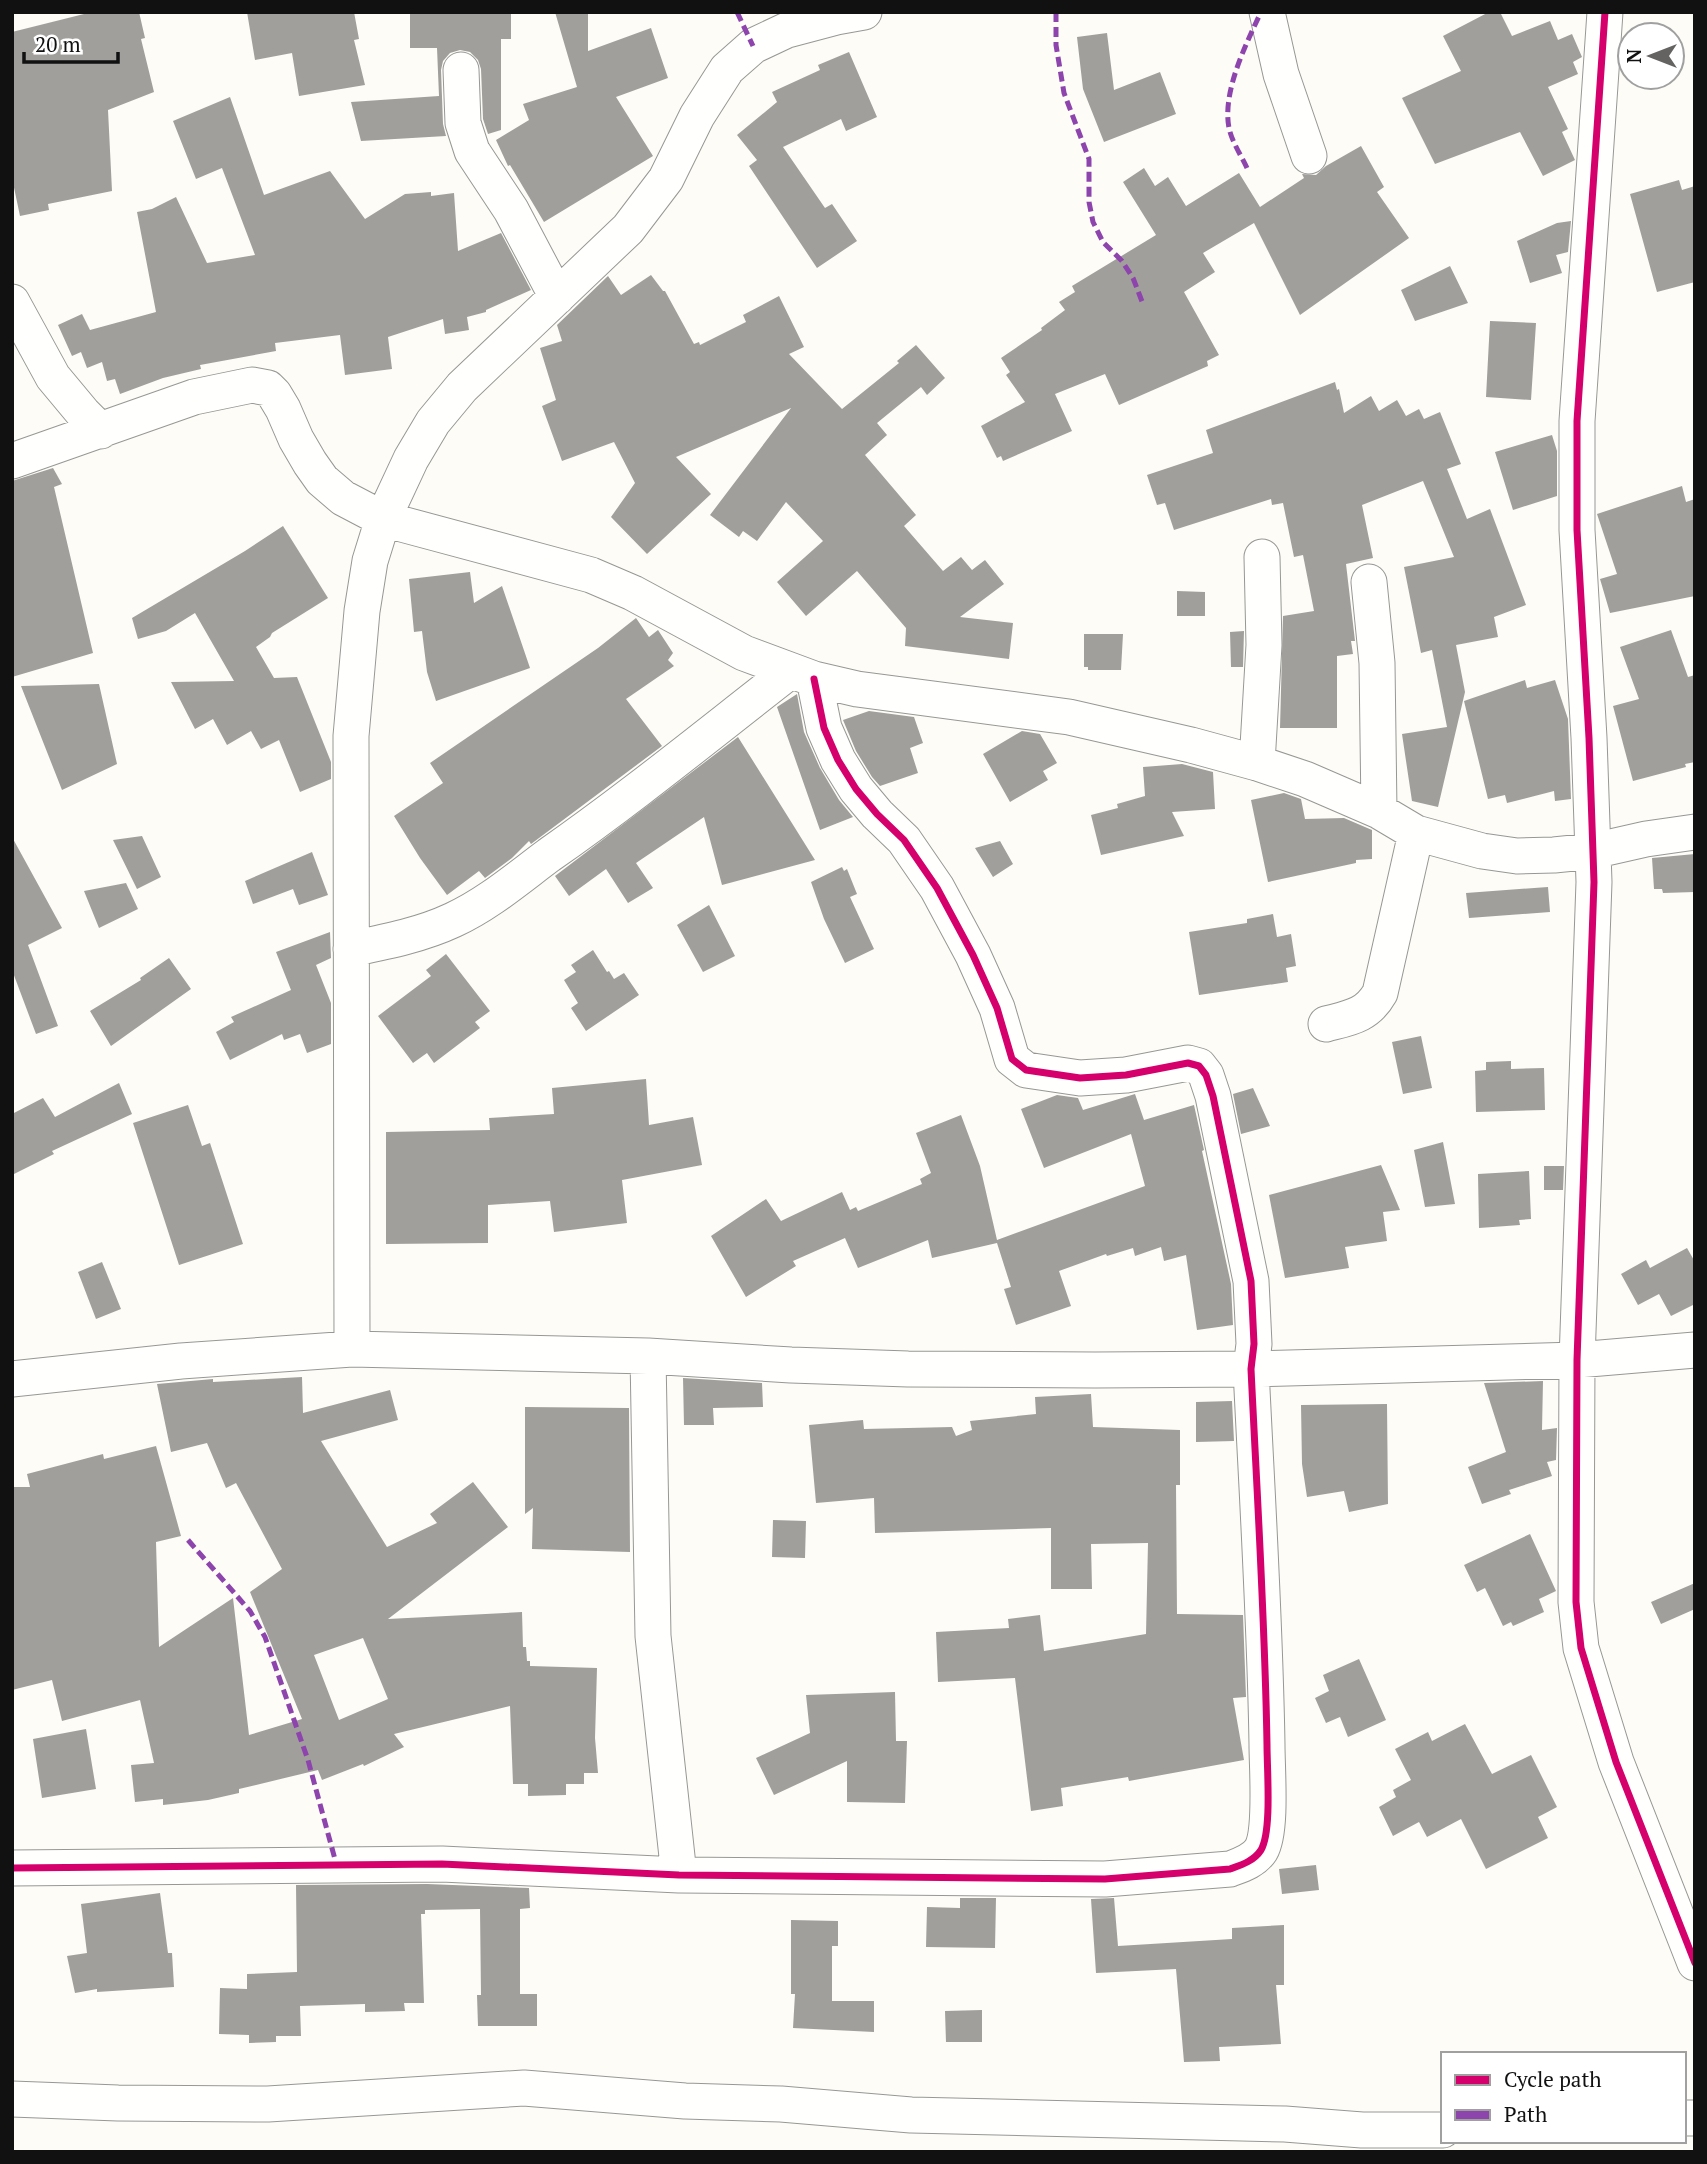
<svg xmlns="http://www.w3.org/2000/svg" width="1707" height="2164" font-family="'PT Serif',serif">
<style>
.building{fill:#a19f9c;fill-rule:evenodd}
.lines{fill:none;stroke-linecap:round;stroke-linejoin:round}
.street-casing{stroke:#979795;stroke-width:37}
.street{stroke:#fffffe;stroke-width:35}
.quiet{stroke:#8e44ad;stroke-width:5;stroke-dasharray:10 5;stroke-linecap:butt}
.cycleway-casing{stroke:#fff;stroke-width:11}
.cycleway{stroke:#d6006c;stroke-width:7}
</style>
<rect width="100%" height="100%" fill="#fdfcf7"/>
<!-- building -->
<path class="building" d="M92,12H139L145,38L141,39L154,92L108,110L112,191L48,204L49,210L20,216L12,178V32Z
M247,12H354L359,39L354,40L365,85L299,96L292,53L255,60Z
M410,12H511V39H501V130L488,134L483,119L481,69L478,60L470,52L460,50L450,53L443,61L441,70L443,124L446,136L361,141L351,102L439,96L437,48H410Z
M555,12H588V51L651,28L668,78L616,97L653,156L544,222L510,165L508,166L496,140L529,120L523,104L577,87Z
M1489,12H1500L1512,36L1550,21L1558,40L1572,34L1582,57L1573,62L1578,74L1548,87L1568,129L1562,132L1575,160L1543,176L1520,132L1435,164L1402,98L1461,71L1443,36Z
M1107,33L1114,90L1160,72L1176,114L1104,142L1083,89L1077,37Z
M849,52L877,117L846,131L841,119L783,147L825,208L832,204L857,241L817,268L749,166L757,160L737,135L777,102L772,92L820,70L818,65Z
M230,97L264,195L330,171L365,219L405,194L431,192V196L454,193L458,251L501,233L531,290L486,310V312L467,317L469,330L445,334L443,319L388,337L392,369L345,375L340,335L275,343L276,351L200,365L201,369L163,378L120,394L115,379L107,381L102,362L87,368L81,352L72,356L58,325L82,314L90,330L156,312L137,212L152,209L176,197L207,263L255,255L222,168L196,179L173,121Z
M1361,146L1384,187L1377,192L1409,238L1300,315L1254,223L1203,253L1215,272L1184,292L1219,355L1207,361L1208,366L1119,405L1105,374L1055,394L1072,431L1003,461L1001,456L997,458L981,426L1025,402L1006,375L1010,372L1001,358L1042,330L1041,328L1065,310L1059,302L1075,292L1072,286L1156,235L1123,182L1144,168L1155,186L1168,177L1186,206L1239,173L1260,207L1304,178L1302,174L1316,175L1326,166Z
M1679,180L1682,190L1695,186V282L1657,292L1630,194Z
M1571,221L1568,252L1556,255L1562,273L1530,283L1517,241L1557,223Z
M1450,266L1468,303L1415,321L1401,290Z
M651,275L663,291H665L694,344L699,342L700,345L746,322L743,315L779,296L804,347L789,354L842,409L899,363L897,361L916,345L945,378L927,395L921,387L877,423L887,435L865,455L916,515L904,526L943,571L961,557L972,570L985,560L1004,584L960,617L1013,623L1009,659L905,646L906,628L857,571L806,616L777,582L823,541L786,502L757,541L743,531L739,537L710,515L791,408L676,457L711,494L647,554L611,517L635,483L614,442L562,461L542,406L556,400L540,348L562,341L557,325L608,276L621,295Z
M1490,321L1536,323L1531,400L1486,397Z
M1335,382L1337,390L1339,389L1344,413L1371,396L1379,411L1397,400L1406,416L1419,409L1424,419L1440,412L1461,464L1447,469L1467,519L1490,509L1526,605L1494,617L1498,637L1456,645L1465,692L1438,807L1412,801L1402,734L1447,727L1432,650L1421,653L1404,567L1454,557L1423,481L1362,505L1373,558L1346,564L1355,641H1351L1353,654L1337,656V728H1280L1283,616L1314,611L1303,555L1294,557L1283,503L1272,505L1271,499L1174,530L1165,503L1157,505L1147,475L1213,453L1206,430Z
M1552,435L1557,451V496L1513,510L1495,452Z
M53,468L62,484L54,487L93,653L12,677V481Z
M1682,486L1686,502L1695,499V596L1610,613L1600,579L1617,574L1597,514Z
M283,526L328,598L272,633L270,637L256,647L274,678L297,677L331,762V779L300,792L279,740L261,749L251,731L227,745L213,719L195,729L171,682L234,681L195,613L166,631L138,639L132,618L245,551Z
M470,572L474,603L502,586L530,668L436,701L427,672L422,631L414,632L409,579Z
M1177,591L1205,592V616H1177Z
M636,618L649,637L658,630L673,653L668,660L674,666L626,699L662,746L531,844L529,841L512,858L485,878L479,871L447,895L420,858L394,816L443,783L430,763L598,648Z
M1671,630L1688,677L1695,675V762L1685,764L1686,767L1633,781L1613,706L1639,699L1620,647Z
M1244,631L1243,667H1231L1230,632Z
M1084,634H1123L1121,670H1088V667H1084Z
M1525,680L1527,688L1555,680L1568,719L1571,799L1555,801L1554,791L1507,803L1505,795L1488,799L1464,701Z
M99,684L117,764L62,790L21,686Z
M797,694L804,732L820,768L839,800L853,817L820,830L777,707Z
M869,711L914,717L923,743L910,748L918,773L880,786L872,777L856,751L843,720Z
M1022,731L1040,734L1057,763L1043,771L1048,780L1010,802L983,754Z
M738,737L815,860L722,885L704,817L636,863L653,888L628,903L606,869L569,896L555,876Z
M1182,764L1213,772L1215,809L1172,812L1184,836L1101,855L1091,815L1118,808L1117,804L1145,796L1143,767Z
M1284,793L1301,799L1305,819L1344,818L1372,830V859L1356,860V863L1268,882L1251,800Z
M142,836L161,877L137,889L113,840Z
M12,837L62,928L28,945L58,1026L36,1034L12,970Z
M1000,841L1013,864L993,877L975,848Z
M312,852L328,895L299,905L293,889L253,904L245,881Z
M1695,854V892L1663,893L1662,889H1654L1652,858Z
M842,867L844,871L847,869L857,894L850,897L874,949L845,963L824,919L811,882Z
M126,883L138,909L99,928L84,891Z
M1548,887L1550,912L1469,918L1466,893Z
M709,905L735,956L703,972L677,925Z
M1273,914L1277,937L1291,934L1296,966L1286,968L1288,982L1199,995L1189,932L1247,923V919Z
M330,932L331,958L316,965L331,1003V1044L307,1053L300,1034L284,1040L282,1034L230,1060L216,1032L234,1022L231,1017L291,990L276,952Z
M593,950L607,972L609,971L614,979L624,973L639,995L586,1031L571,1008L578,1003L564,980L576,972L571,965Z
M446,954L490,1011L475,1022L480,1028L434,1063L427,1053L413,1063L378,1016L431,976L426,970Z
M169,958L191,989L111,1046L90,1011L141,980L140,978Z
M1421,1036L1432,1088L1403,1094L1392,1042Z
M1511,1061V1069L1544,1068L1545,1110L1476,1112L1475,1071L1486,1070V1062Z
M646,1079L649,1125L693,1117L702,1165L622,1180L627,1223L554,1232L550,1201L488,1205V1243L386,1244V1132L490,1130L489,1118L554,1114L552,1088Z
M119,1083L132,1114L52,1151L54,1154L12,1175V1114L43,1098L55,1117Z
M1253,1088L1270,1126L1241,1134L1233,1094Z
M1135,1094L1144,1120L1194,1105L1204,1150L1202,1151L1231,1284L1233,1325L1197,1330L1186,1255L1164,1261L1161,1247L1135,1256L1133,1248L1107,1256L1106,1254L1059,1271L1071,1306L1016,1325L1004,1289L1011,1287L997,1243L932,1258L928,1240L858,1268L845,1238L793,1261L796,1266L746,1297L711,1236L766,1199L781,1221L842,1192L850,1210L856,1207L858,1211L922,1184L920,1179L931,1173L916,1133L961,1115L980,1166L997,1240L1145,1186L1131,1134L1044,1168L1021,1109L1057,1095L1078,1098L1083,1110Z
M188,1105L202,1146L210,1143L243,1244L179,1265L133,1123Z
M1443,1142L1455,1204L1425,1207L1414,1150Z
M1381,1165L1400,1210L1383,1212L1387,1241L1345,1247L1349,1268L1285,1278L1269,1195Z
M1544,1166H1564L1563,1190H1544Z
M1529,1171L1531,1219L1519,1220L1520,1225L1479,1228L1478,1174Z
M1687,1248L1695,1262V1304L1671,1316L1659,1294L1638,1305L1621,1274L1646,1260L1650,1268Z
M102,1262L121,1309L96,1319L78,1272Z
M302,1377L303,1413L390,1390L398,1420L321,1441L387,1547L437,1523L430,1514L473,1482L508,1527L388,1619L522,1612L523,1647H526L527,1661H530V1666L597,1668L595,1738L598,1773H584V1784H566V1795L528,1796V1784H513L510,1706L394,1734L404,1747L364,1766L363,1764L322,1780L318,1770L239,1789V1793L208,1800L163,1805V1799L135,1802L131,1765L154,1763L140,1700L62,1721L52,1680L12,1690V1487H30L27,1474L103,1454L104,1459L156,1446L181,1536L156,1542L159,1647L233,1598L249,1735L302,1719L250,1592L282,1569L236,1483L226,1488L207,1443L171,1452L157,1384L213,1379V1382ZM363,1638L388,1699L339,1720L314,1655Z
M683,1378L762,1383L763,1407L713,1408L714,1425H684Z
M1543,1381L1542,1430L1557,1428L1556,1460L1547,1462L1552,1476L1509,1490L1511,1494L1482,1504L1468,1467L1506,1452L1484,1383Z
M1091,1394L1093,1427L1180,1430V1485H1176L1177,1614L1243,1615L1246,1697L1233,1698L1244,1760L1129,1781L1128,1777L1061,1788L1063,1806L1031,1811L1015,1678L938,1682L936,1632L1009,1628L1008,1619L1040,1615L1044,1651L1146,1634L1148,1543L1091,1544L1092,1589H1051V1528L875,1533L874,1498L816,1503L809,1425L863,1420L864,1429L952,1427L956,1436L972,1430L970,1421L1036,1414L1035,1397Z
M1232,1401L1234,1441L1196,1442V1402Z
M1387,1404L1388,1504L1349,1512L1344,1491L1307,1497L1302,1464L1301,1405Z
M525,1407L629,1408L630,1552L532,1549L533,1508L525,1514Z
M773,1520L806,1521L805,1558L772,1557Z
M1530,1534L1556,1591L1539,1599L1544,1612L1513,1626L1511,1622L1503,1626L1485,1588L1477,1592L1464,1565Z
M1695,1583V1609L1661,1624L1651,1602Z
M1359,1659L1386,1720L1348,1737L1340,1717L1326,1723L1315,1698L1329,1691L1323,1675Z
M895,1692L896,1741H907L905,1803L847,1802V1761L774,1795L756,1758L810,1733L806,1695Z
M1465,1724L1492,1774L1531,1755L1557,1807L1538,1817L1548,1838L1486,1869L1461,1819L1427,1837L1419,1822L1393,1836L1379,1807L1396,1797L1393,1790L1411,1780L1395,1749L1428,1732L1432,1741Z
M86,1729L96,1789L42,1798L33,1739Z
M1316,1865L1319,1890L1282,1894L1279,1869Z
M427,1884L529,1888L530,1908L520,1909V1994H537V2026H478L477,1995H481L480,1909L425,1910V1914H421L424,2003H404L405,2011L365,2012V2004L300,2006L301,2036H276V2042L249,2043V2035L219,2034L220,1988L247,1989V1974L297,1972L296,1885Z
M160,1893L168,1953H172L174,1987L97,1992V1989L75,1993L67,1956L87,1953L81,1904Z
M960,1898H996L995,1948L926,1947L927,1907L960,1908Z
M1114,1898L1118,1946L1232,1939V1928L1284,1925V1985H1276L1281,2044L1219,2047L1220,2061L1184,2062L1176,1969L1096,1973L1091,1899Z
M791,1920L838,1921V1946H832V2001H874V2032L793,2028L795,1994H791Z
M982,2010V2042H946L945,2011Z"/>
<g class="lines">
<defs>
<path id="street" d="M1267,12L1281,74L1309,156
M1605,12L1577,421V530L1589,738L1594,882L1577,1360L1576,1602L1581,1648L1616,1762L1695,1963
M461,70L463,123L472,151L511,210L557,297
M12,302L53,377L83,413L101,431
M12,461L194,397L252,385L268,388L274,394L283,409L296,439L310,463L322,480L343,498L383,519L591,575L633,593L744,653L814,679L857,689L1069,717L1191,745L1257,763L1305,779L1379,811L1416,833L1482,851L1517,856L1554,855L1593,851L1646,839L1695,832
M1369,582L1377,663L1379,811
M1257,763L1264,645L1262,557
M351,949C385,942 421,935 453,920C488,904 518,878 549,855C632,797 710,733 790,671
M1326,1024C1349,1018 1367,1016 1380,993L1416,833
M352,1349L351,736L362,611L370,561L383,519L411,459L433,422L462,387L628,229L666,179L697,116L727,69L753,46L787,30L836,17L864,12
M648,1356L653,1636L679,1875
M12,1379L181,1361L352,1349L648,1356L791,1365L908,1369L1095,1370L1251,1369L1577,1360L1695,1350
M12,1868L442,1864L679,1875L1105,1879L1230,1869C1241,1865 1254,1861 1261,1850C1272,1831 1267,1770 1267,1745C1265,1620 1257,1494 1251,1369L1254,1344L1251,1281L1213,1096L1206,1075L1199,1066L1188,1063L1126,1075L1080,1078L1026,1070L1012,1059L997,1008L973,955L937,888L904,840L877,814L856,789L838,760L824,728L814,679
M12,2099L118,2103L268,2104L524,2088L685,2101L781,2104L911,2115L1285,2124L1362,2130H1443
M1684,2118H1695"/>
</defs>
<!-- street casing -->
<use href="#street" class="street-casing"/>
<!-- street -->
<use href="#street" class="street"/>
<!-- quiet -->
<path class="quiet" d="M737,12L753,46
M1056,12V45L1064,93L1089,159V202L1093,222L1103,242L1122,261L1133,278L1143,304
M1247,168C1241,155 1232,142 1229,128C1222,92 1246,44 1261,12
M188,1540L250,1611L265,1637L308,1760L336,1863"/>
<defs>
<path id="cycleway" d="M1605,12L1577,421V530L1589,738L1594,882L1577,1360L1576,1602L1581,1648L1616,1762L1695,1963
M12,1868L442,1864L679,1875L1105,1879L1230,1869C1241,1865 1254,1861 1261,1850C1272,1831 1267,1770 1267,1745C1265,1620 1257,1494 1251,1369L1254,1344L1251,1281L1213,1096L1206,1075L1199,1066L1188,1063L1126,1075L1080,1078L1026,1070L1012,1059L997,1008L973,955L937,888L904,840L877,814L856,789L838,760L824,728L814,679"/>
</defs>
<!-- cycleway casing -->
<use href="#cycleway" class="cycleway-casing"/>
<!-- cycleway -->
<use href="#cycleway" class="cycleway"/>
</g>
<!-- border -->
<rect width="1707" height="2164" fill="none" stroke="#111111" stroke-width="28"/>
<!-- legend -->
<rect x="1441" y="2052" width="245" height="91" fill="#ffffff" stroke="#a0a0a0" stroke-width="2"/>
<rect x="1455" y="2075" width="35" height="10" fill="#d6006c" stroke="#a0a0a0" stroke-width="2"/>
<text x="1504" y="2087" font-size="21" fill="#111111">Cycle path</text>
<rect x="1455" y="2110" width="35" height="10" fill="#8e44ad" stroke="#a0a0a0" stroke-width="2"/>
<text x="1504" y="2122" font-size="21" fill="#111111">Path</text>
<!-- north arrow -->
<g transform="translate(1651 56) rotate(270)"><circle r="33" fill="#ffffff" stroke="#a0a0a0" stroke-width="2"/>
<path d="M0-5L12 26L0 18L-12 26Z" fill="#646362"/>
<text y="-10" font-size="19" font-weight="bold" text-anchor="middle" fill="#111111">N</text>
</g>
<!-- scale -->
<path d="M24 52v10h94v-10" fill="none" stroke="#111111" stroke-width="3.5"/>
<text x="35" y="52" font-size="21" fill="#111111" stroke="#ffffff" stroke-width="5" paint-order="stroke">20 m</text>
</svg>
